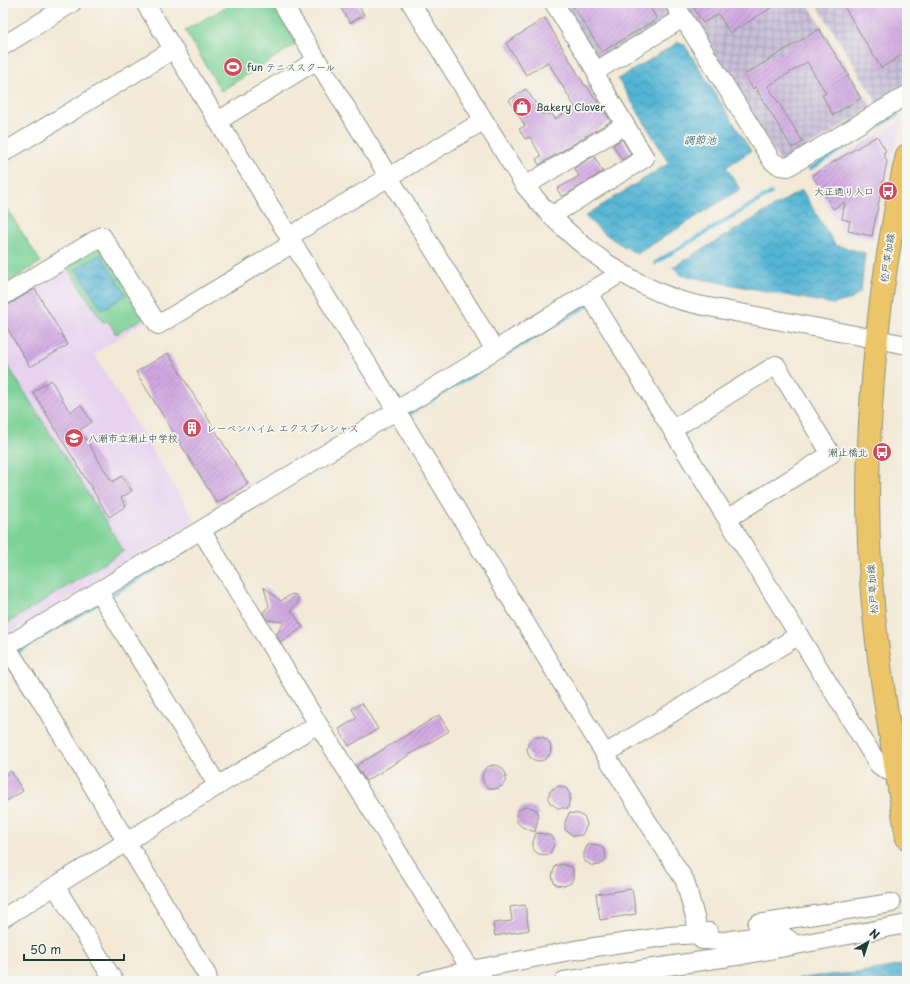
<svg xmlns="http://www.w3.org/2000/svg" width="910" height="984" font-family="'Playpen Sans','Klee One',sans-serif">
<style>
.built{fill:#e7d2ef}
.industrial{fill:url(#industrial-grid)}
.grass{fill:#7bd195;stroke:#4d8764}
.water{fill:url(#water-waves);stroke:#3a7984}
.lines{fill:none;stroke-linecap:round;stroke-linejoin:round}
.stream{stroke:#55b5d4;stroke-width:4}
.building{fill:url(#building-hatch)}
.minor-casing{stroke:#899385;stroke-width:20}
.major-casing{stroke:#899385;stroke-width:24}
.minor{stroke:#fff;stroke-width:18}
.major{stroke:#edc569;stroke-width:22}
.labels{text-anchor:middle;stroke-width:3.5;stroke-linejoin:round;paint-order:stroke}
.poi-label{font-size:10px;fill:#1f3d34;stroke:#f6f6f2;text-anchor:start}
.street-label{font-size:10px;fill:#1f3d34;stroke:#f6f6f2}
.water-label{font-size:11px;font-style:italic;fill:#2c5b5c;stroke:#f6f6f2}
</style>
<defs>
<pattern id="industrial-grid" width="8" height="8" patternUnits="userSpaceOnUse"><rect width="8" height="8" fill="#c8bfd8"/><path d="M0 4h8M4 0v8" fill="none" stroke="#a29cb0"/></pattern>
<pattern id="water-waves" width="16" height="10" patternUnits="userSpaceOnUse"><rect width="16" height="10" fill="#55b5d4"/><path d="M0 5q4-4 8 0t8 0" fill="none" stroke="#4694ad"/></pattern>
<pattern id="building-hatch" width="6" height="6" patternUnits="userSpaceOnUse"><rect width="6" height="6" fill="#d1a8e2"/><path d="M-1 1l2-2M0 6l6-6M5 7l2-2" fill="none" stroke="#a98ab8"/></pattern>
</defs>
<rect width="100%" height="100%" fill="#f6f6f2"/>
<filter id="ink" filterUnits="userSpaceOnUse"><feTurbulence type="fractalNoise" baseFrequency=".025" numOctaves="2"/><feDisplacementMap in="SourceGraphic" scale="8" xChannelSelector="R" yChannelSelector="G"/><feConvolveMatrix kernelMatrix="1 2 1 2 8 2 1 2 1" color-interpolation-filters="sRGB"/></filter>
<filter id="wash" filterUnits="userSpaceOnUse"><feTurbulence type="fractalNoise" baseFrequency=".012" numOctaves="4" result="noise"/><feDisplacementMap in="SourceGraphic" scale="16" xChannelSelector="R" yChannelSelector="G"/><feGaussianBlur stdDeviation="0.9" result="paint"/><feColorMatrix in="noise" values="0 0 0 0 0 0 0 0 0 0 0 0 0 0 0 0 0 1.4 0 .05"/><feComposite in="paint" operator="in"/></filter>
<g filter="url(#wash)">
<rect width="100%" height="100%" fill="#f3e9d6"/>
<!-- built -->
<path class="built" d="M903,119L881,199L873,240L845,234L809,176Z
M96,244L147,318L144,322L94,354L196,522L3,637V301Z"/>
<!-- industrial -->
<path class="industrial" d="M561,3H666L674,16L597,62Z
M684,3H807L872,108L781,163Z
M816,3H907V86L878,104Z"/>
<!-- grass -->
<path class="grass" d="M233,3H273L298,43L221,91L185,30Z
M3,203L41,262L3,285Z
M98,243L147,316L116,334L108,321L103,322L65,264Z
M3,358L124,551L3,626Z"/>
<!-- water -->
<path class="water" d="M679,42L684,44L751,151L726,167L740,189L637,254C618,243 600,232 585,216L669,163L618,79Z
M802,190L835,245L865,253L861,291L852,299L833,304L681,275L673,267Z
M101,254L126,295L102,310L76,269Z
M907,964V981H788L817,976L857,973Z"/>
<g class="lines">
<!-- stream -->
<path class="stream" d="M810,169L897,115
M655,263L771,193
M408,414L589,304
M209,536L242,515
M108,597L201,541
M15,653L100,602"/>
</g>
<g id="blocks">
<!-- building -->
<path class="building" d="M347,3H357L364,15L350,23L340,7Z
M571,3H647L657,19L602,52Z
M691,3H779L730,33L718,14L703,23Z
M842,3H907V52L881,68Z
M545,18L585,86L586,85L611,121L539,165L536,159L541,156L530,137L525,139L519,129L525,126L509,100L526,89L543,115L547,112L549,115L551,113L555,119L575,107L548,62L526,75L506,43Z
M819,29L849,76H847L861,98L833,115L822,95L826,93L807,62L768,86L803,142L792,148L755,87L753,89L744,75Z
M877,136L886,151L883,153L887,161L872,236L848,231L850,221L842,219L845,202L833,209L812,175Z
M622,139L631,154L622,160L613,145Z
M594,156L603,172L562,197L557,189L579,176L574,168Z
M35,289L68,345L30,367L3,321V306L8,305Z
M168,353L248,484L217,503L136,372Z
M51,380L70,412L81,405L92,422L80,430L112,482L122,476L132,491L121,498L126,506L109,517L33,392Z
M264,587L281,601L292,594L296,595L298,597V603L291,610L303,627L281,642L276,635L284,622L267,620L263,613L265,610L269,606Z
M362,703L378,729L349,746L339,729L357,718L352,709Z
M439,715L449,731L366,781L356,766Z
M527 749a12 12 0 1 1 24 0a12 12 0 1 1-24 0Z
M482 777a12 12 0 1 1 24 0a12 12 0 1 1-24 0Z
M11,771L23,791L3,803V776Z
M559,786L566,788L570,794V798L568,808H558L550,803L548,798L550,791L552,789Z
M527,806L537,810L538,818L535,832L522,827L517,822L516,815L518,811L520,809Z
M569,813L579,814L585,818L587,825L582,835L574,836L565,830V822Z
M536,833L546,834L553,837L554,845L549,855L538,854L533,849V842Z
M588,844L598,845L604,849L606,856L605,860L600,865L593,866L584,861V853Z
M562,864L573,868V879L571,883L564,886L557,885L554,883L552,876L555,866Z
M632,889L636,914L600,920L596,894Z
M525,905L529,930L495,936L493,923L512,921L510,907Z"/>
</g>
</g>
<g filter="url(#ink)">
<use href="#blocks" fill-opacity="0" stroke="#899385" stroke-width="1"/>
<g class="lines">
<defs>
<path id="minor" d="M145,3L399,415L605,754L685,881L696,921L697,934L702,940L725,941L780,933L796,945
M282,3L495,350
M411,3L525,186C564,235 619,280 679,300C689,303 699,305 709,307L907,345
M674,3L772,161L780,166L788,167L907,95
M3,46L72,3
M596,71L683,18
M218,121L317,60
M3,153L174,49
M525,186L625,125
M551,216L645,158L599,81L596,71L554,3
M588,293L878,764C891,775 893,774 907,764
M3,296L102,236L158,325L285,248L295,233L483,121
M673,429L776,365L831,454L727,519
M201,530L318,724L471,970
M98,591L218,786
M6,646L42,702L207,975L208,981
M3,648L201,530L621,273
M605,754L799,635
M55,886L114,981
M3,918L318,724
M757,924L891,903
M426,981L471,970L575,950L669,936L697,934L709,932
M564,981L743,955L907,924"/>
<path id="major" d="M907,155C895,205 888,252 881,302C870,389 865,476 870,564C875,656 893,747 907,838"/>
</defs>
<!-- minor casing -->
<use href="#minor" class="minor-casing"/>
<!-- major casing -->
<use href="#major" class="major-casing"/>
<!-- minor -->
<use href="#minor" class="minor"/>
<!-- major -->
<use href="#major" class="major"/>
</g>
</g>
<!-- icons -->
<defs>
<symbol id="stadium-disc" viewBox="-11 -11 22 22"><circle r="9.5" fill="#d1495b" stroke="#f6f6f2"/><path d="M0-5a6.5 5 0 1 0 0 10a6.5 5 0 1 0 0-10ZM-3.5-1.8h7v3.6h-7Z" fill="#fff"/></symbol>
<symbol id="shop-disc" viewBox="-11 -11 22 22"><circle r="9.5" fill="#d1495b" stroke="#f6f6f2"/><path d="M-5-2.5h2.3a2.7 3.5 0 0 1 5.4 0H5L5.5 6h-11ZM-1.5-2.5h3a1.5 2.3 0 0 0-3 0Z" fill="#fff"/></symbol>
<symbol id="bus-disc" viewBox="-11 -11 22 22"><circle r="9.5" fill="#d1495b" stroke="#f6f6f2"/><path d="M-5-6H5V4H4V6H2V4H-2V6H-4V4H-5ZM-3.5-4V0h7V-4ZM-3.5 1.2v1.5H-2V1.2ZM2 1.2v1.5H3.5V1.2Z" fill="#fff"/></symbol>
<symbol id="building-disc" viewBox="-11 -11 22 22"><circle r="9.5" fill="#d1495b" stroke="#f6f6f2"/><path d="M-4-6H4V6H1V3H-1V6H-4ZM-2.5-4.3h1.7v1.8h-1.7ZM.8-4.3h1.7v1.8H.8ZM-2.5-1h1.7V.8h-1.7ZM.8-1h1.7V.8H.8Z" fill="#fff"/></symbol>
<symbol id="school-disc" viewBox="-11 -11 22 22"><circle r="9.5" fill="#d1495b" stroke="#f6f6f2"/><path d="M0-5L7-2L0 1L-7-2ZM-4 1L0 2.5L4 1V4Q0 6-4 4Z" fill="#fff"/></symbol>
</defs>
<g fill-rule="evenodd">
<use href="#stadium-disc" x="222" y="56" width="22" height="22"/>
<use href="#shop-disc" x="511" y="96" width="22" height="22"/>
<use href="#bus-disc" x="877" y="180" width="22" height="22"/>
<use href="#building-disc" x="181" y="417" width="22" height="22"/>
<use href="#school-disc" x="63" y="427" width="22" height="22"/>
<use href="#bus-disc" x="871" y="441" width="22" height="22"/>
</g>
<g class="labels">
<!-- poi labels -->
<g class="poi-label">
<text x="247" y="71">fun テニススクール</text>
<text x="536" y="111">Bakery Clover</text>
<text x="874" y="195" text-anchor="end">大正通り入口</text>
<text x="206" y="432">レーベンハイム エクスプレシャス</text>
<text x="88" y="442">八潮市立潮止中学校</text>
<text x="868" y="456" text-anchor="end">潮止橋北</text>
</g>
<!-- street labels -->
<g class="street-label">
<text transform="translate(887 258) rotate(-82)" y="4">松戸草加線</text>
<text transform="translate(872 589) rotate(-94)" y="4">松戸草加線</text>
</g>
<!-- water labels -->
<g class="water-label">
<text x="700" y="144">調節池</text>
</g>
</g>
<!-- margin -->
<rect width="910" height="984" fill="none" stroke="#f6f6f2" stroke-width="16"/>
<!-- north arrow -->
<g transform="translate(868 942) rotate(39)" stroke="#f6f6f2" stroke-width="3" paint-order="stroke">
<path d="M0-3L7 15L0 10L-7 15Z" fill="#1f3d34"/>
<text y="-6" font-size="11" font-weight="bold" text-anchor="middle" fill="#1f3d34">N</text>
</g>
<!-- scale -->
<path d="M24 954v6h100v-6" fill="none" stroke="#1f3d34" stroke-width="2"/>
<text x="30" y="954" font-size="12" fill="#1f3d34" stroke="#f6f6f2" stroke-width="3" paint-order="stroke">50 m</text>
</svg>
